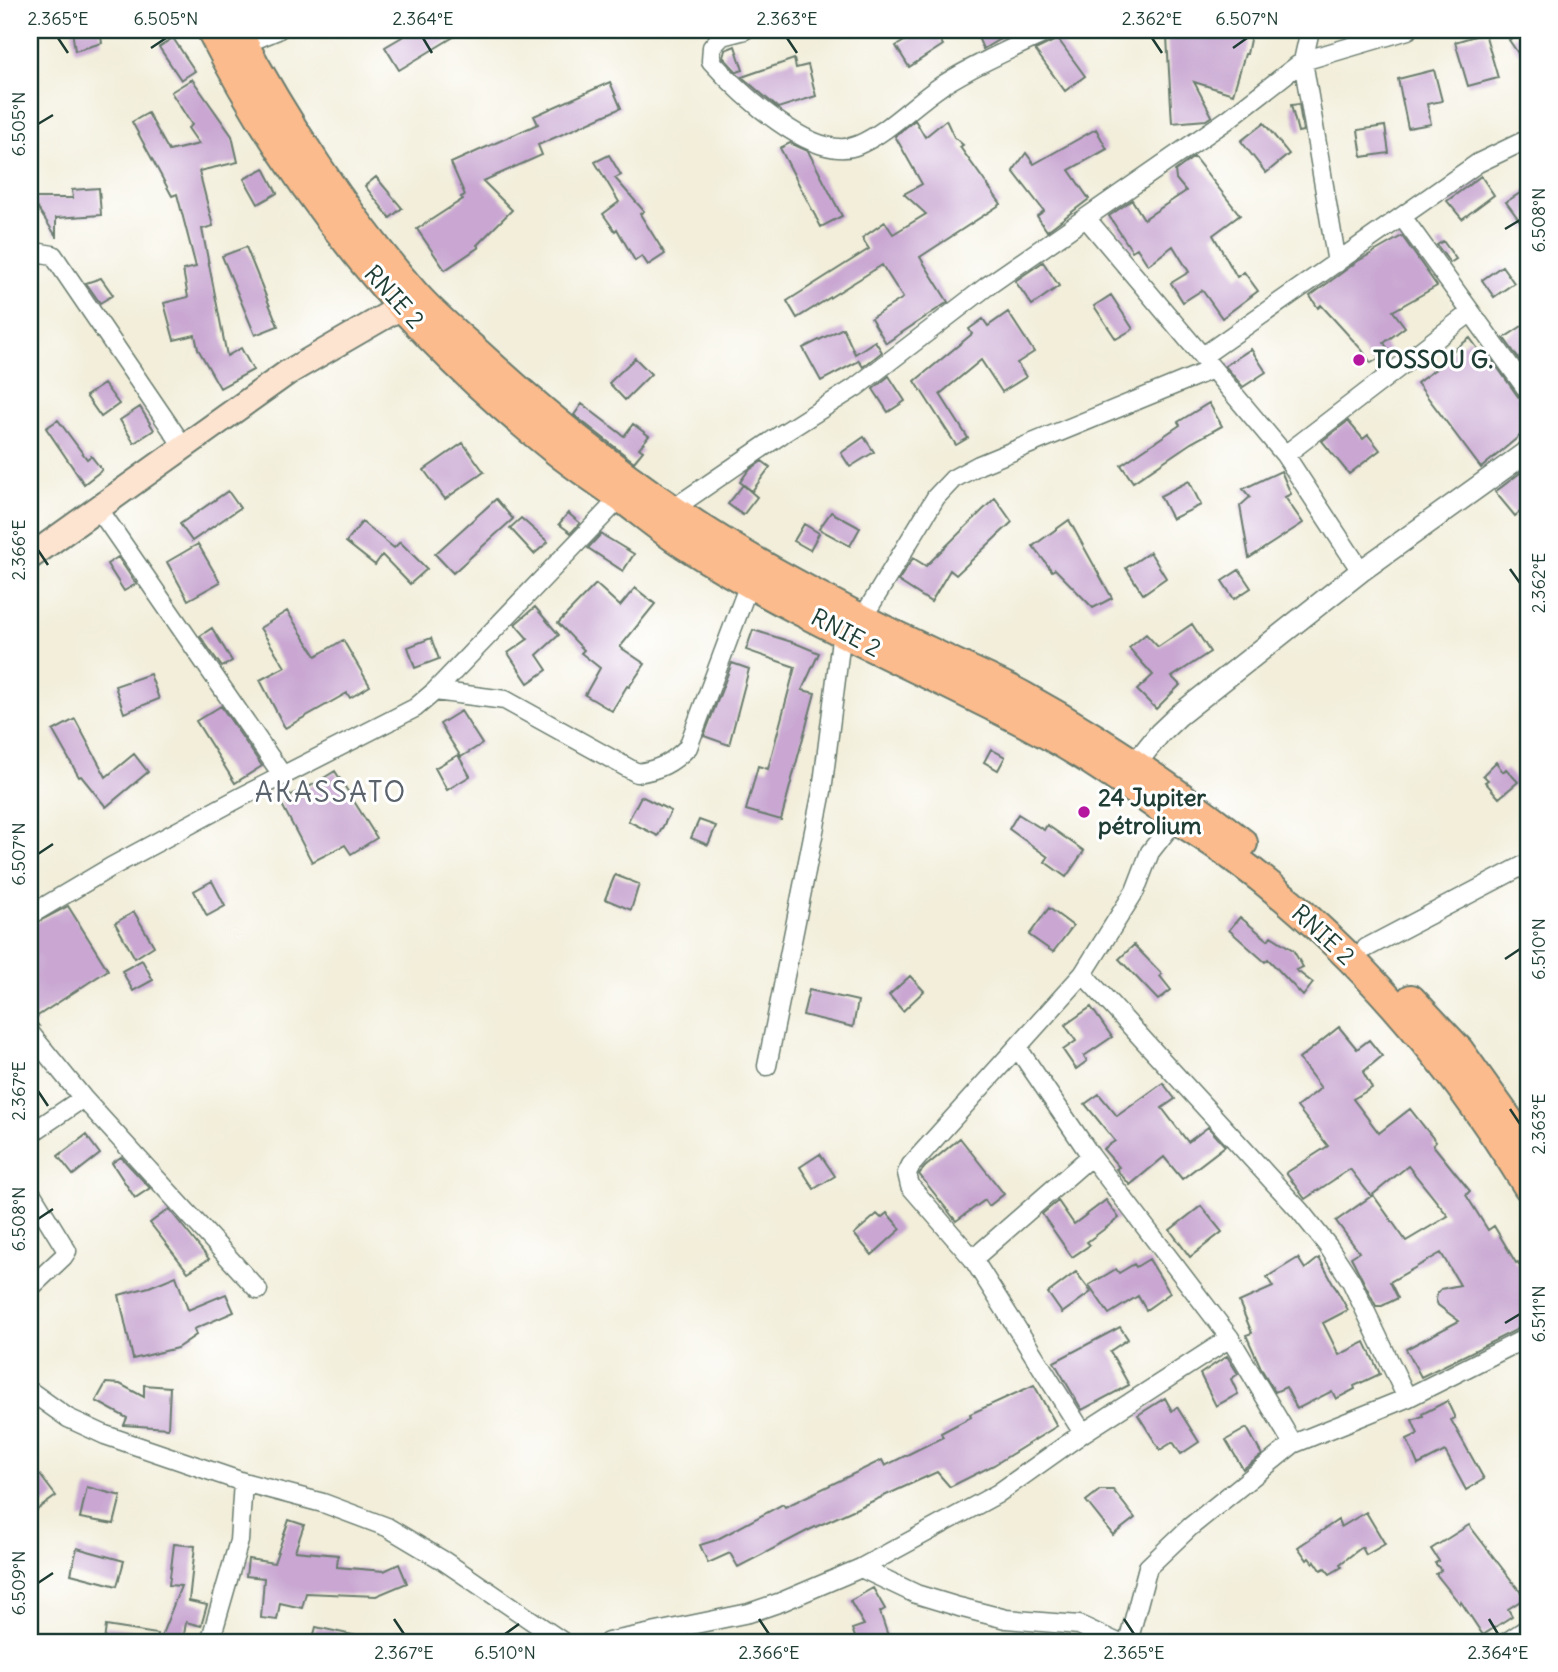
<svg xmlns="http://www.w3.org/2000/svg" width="1558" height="1672" font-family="Delius,sans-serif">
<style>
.building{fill:#c9a7d2}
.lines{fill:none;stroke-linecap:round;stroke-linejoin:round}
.minor-casing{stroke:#697b6e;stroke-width:21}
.tertiary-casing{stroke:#697b6e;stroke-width:24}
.secondary-casing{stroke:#697b6e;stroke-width:28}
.trunk-casing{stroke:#697b6e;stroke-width:32}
.minor{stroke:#fff;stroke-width:18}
.tertiary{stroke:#fff;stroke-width:21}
.secondary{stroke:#fde4d1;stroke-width:24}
.trunk{stroke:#fbbb8c;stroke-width:28}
.ticks{fill:none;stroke:#1f3d34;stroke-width:2.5}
.poi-dot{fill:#b5179e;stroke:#fff;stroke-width:2.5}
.labels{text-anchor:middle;stroke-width:6;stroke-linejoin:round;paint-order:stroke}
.street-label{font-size:24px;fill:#1f3d34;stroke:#fff}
.poi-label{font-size:24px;font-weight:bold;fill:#1f3d34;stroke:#fff;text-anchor:start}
.quarter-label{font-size:28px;letter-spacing:2px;fill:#5a626b;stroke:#fff}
.neatline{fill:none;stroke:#1f3d34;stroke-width:2.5}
.ticks-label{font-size:18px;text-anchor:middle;fill:#1f3d34}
</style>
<rect width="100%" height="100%" fill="#fff"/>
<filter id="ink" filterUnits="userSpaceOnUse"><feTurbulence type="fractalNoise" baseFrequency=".0143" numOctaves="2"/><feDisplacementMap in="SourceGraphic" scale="14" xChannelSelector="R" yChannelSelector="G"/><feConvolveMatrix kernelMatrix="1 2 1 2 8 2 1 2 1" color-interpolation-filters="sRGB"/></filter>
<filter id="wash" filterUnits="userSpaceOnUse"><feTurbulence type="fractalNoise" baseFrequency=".00686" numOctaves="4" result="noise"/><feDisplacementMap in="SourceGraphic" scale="28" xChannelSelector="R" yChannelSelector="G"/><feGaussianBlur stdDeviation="1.57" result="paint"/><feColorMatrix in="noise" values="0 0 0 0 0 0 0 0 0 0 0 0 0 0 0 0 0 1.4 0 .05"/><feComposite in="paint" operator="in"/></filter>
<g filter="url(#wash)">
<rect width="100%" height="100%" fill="#f2eeda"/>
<g id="blocks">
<!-- building -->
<path class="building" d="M72,30H100L102,43L75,51Z
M414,30H465L399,70L385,47Z
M923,30H934L943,45L909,67L896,46Z
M975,30H1015L983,49Z
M1202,30H1252L1247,54H1245L1233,94L1194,82L1212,116L1206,120L1172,123L1167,37L1202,36Z
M1523,30H1528V46L1518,53L1509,40Z
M1485,33L1498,78L1468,86L1455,42Z
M173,38L195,71L181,80L159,47Z
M1058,39L1085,76L1065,91L1035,50Z
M735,46L743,70L737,72L723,57L725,50Z
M794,59L796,68L808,65L816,96L778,108L742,77Z
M1434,70L1442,101L1427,104L1431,124L1408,128L1398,79Z
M192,79L232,136L238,162L199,171L213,226L202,229L227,356L241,348L253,370L220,388L198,349L195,335L174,340L164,303L188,297L183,270L196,267L177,194L172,196L132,122L148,113L169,151L199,144L188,128L192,125L171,92Z
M610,82L621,108L538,145L542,155L483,181L512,210L477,245L479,247L445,270L417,229L463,199L461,197L465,195L451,163L538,124L534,116Z
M1299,104L1303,131L1298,132L1291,105Z
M915,120L925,137L946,120L954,137L963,145L960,147L1001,204L920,257L948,302L886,343L871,318L903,298L882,265L797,318L787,301L869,249L862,238L885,222L893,234L926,214L904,194L922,184L895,136Z
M1264,123L1289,154L1266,173L1241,141Z
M1385,126L1389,153L1362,157L1358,130Z
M1096,129L1107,149L1069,170L1089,199L1047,231L1037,216L1044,211L1013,171L1026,153L1034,164Z
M790,143L808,151L842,216L821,227L780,148Z
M609,155L621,175L615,178L644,211L640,214L665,254L648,265L642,256L635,261L617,229L615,231L603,214L619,202L595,162Z
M1194,157L1240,215L1213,235L1237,277L1244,272L1258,291L1222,318L1202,290L1183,302L1171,283L1189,272L1173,246L1148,265L1137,248L1132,251L1109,216L1132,200L1144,219L1186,191L1176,179L1175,171Z
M264,168L277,193L258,204L244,179Z
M1481,176L1494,195L1462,219L1447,201Z
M376,177L402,208L390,218L365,186Z
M99,188L101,215L56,218V236L31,198H73L72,190Z
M1528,188V232L1506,202Z
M1402,236L1437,286L1393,311L1405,327L1384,343L1390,352L1371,363L1362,350L1321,305L1318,308L1310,296L1358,261Z
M1443,241L1456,259L1450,263L1437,245Z
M246,247L278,326L255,335L222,256Z
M1043,262L1059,286L1032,305L1015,281Z
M1502,266L1514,283L1494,297L1482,280Z
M101,278L113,295L100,303L86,283Z
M1111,295L1133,329L1116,339L1094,306Z
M1008,312L1034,352L1017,363L1026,377L1002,392L981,360L940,394L968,438L956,445L915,381L972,334L969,329L983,319L988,326Z
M1528,322V372L1504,338Z
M843,328L855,354L875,341L882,352L863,367L858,359L859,361L821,381L803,348Z
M1470,338L1481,353L1485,350L1519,398L1528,402V429L1481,468L1417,383L1449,359L1446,356Z
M1251,349L1266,372L1243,387L1225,366Z
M635,358L651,374L625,400L609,383Z
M889,376L905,401L888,412L873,389Z
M104,384L119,404L101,417L86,396Z
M1209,403L1222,426L1191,443L1133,482L1121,465L1180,425L1178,422Z
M582,404L624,436L633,424L649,436L639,448L643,451L634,462L574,415Z
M140,407L154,430L134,443L120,420Z
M58,420L87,459L91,456L102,470L84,484L46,428Z
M1348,421L1363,439L1368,435L1380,450L1349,474L1322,441Z
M864,437L874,452L850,467L841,453Z
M463,443L484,472L445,499L424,470Z
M762,461L770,467L752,491L740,482L748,471Z
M1528,467V505L1515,516L1495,492Z
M1281,471L1291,494L1285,497L1303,523L1249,558L1240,506L1250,497L1243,489Z
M1189,481L1201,505L1172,519L1160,496Z
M743,485L757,497L743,515L728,504Z
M228,491L240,508L192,541L180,524Z
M995,498L1012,522L956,575L950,570L931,602L898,581L913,558L926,566Z
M496,499L513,519L453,573L435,554Z
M831,512L860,528L850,546L819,529Z
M568,513L580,523L571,533L559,524Z
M521,518L548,542L534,554L510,528Z
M1069,520L1112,598L1093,608L1055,569L1052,571L1033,546Z
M362,522L394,548L400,542L427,569L410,584L382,555L375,565L346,542Z
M804,524L819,533L810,550L794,541Z
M601,534L634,554L623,571L588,548Z
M198,544L220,582L188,600L167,562Z
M1150,552L1166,578L1143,594L1126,568Z
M118,557L136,584L124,591L107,564Z
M1239,570L1251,588L1234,599L1222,581Z
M596,584L620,606L635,588L655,604L620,647L645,664L629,687L627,686L612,711L585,695L600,668L581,653L584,650L558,623Z
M535,607L559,635L537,655L547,670L528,683L508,653L528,639L515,624Z
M287,611L316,656L343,640L370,686L350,698L347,693L285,728L260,680L285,667L260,628Z
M1192,624L1210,652L1172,677L1180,685L1156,709L1137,690L1153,675L1129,648L1146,634L1158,647Z
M212,628L232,661L222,667L200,636Z
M753,630L795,643L819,653L802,690L815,693L781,820L746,810L758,766L768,769L795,667L746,650Z
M431,638L439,659L415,668L408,647Z
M732,663L749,669L729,745L704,736Z
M150,674L159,699L124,713L115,686Z
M221,706L262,766L235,783L196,721Z
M461,711L482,744L461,757L440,724Z
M75,719L106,777L134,754L148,772L106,807L81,776L79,777L53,731Z
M991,749L1005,757L998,770L984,762Z
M458,755L470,776L447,790L435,768Z
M1496,762L1503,772L1506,769L1518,782L1499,798L1485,782L1488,780L1483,775Z
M335,771L377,838L351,854L345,845L312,862L280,801L303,789L304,790Z
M641,796L671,811L658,836L628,821Z
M1018,814L1044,830L1047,825L1084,851L1066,877L1045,862L1048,857L1009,829Z
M699,820L716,826L708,845L691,838Z
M615,875L639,884L631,910L605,899Z
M212,881L225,906L207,916L194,891Z
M68,906L108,970L33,1019L38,1025L30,1022V926Z
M1049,908L1073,926L1053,952L1029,935Z
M134,912L154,946L135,958L115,923Z
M1240,917L1268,940L1271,936L1293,950L1303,967L1296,970L1313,983L1303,996L1268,959L1265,962L1229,930Z
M1134,945L1162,974L1160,976L1171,990L1158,1000L1119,959Z
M142,960L153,980L133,991L122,971Z
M910,976L924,991L903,1011L889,995Z
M809,990L858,1001L853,1027L803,1015Z
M1091,1007L1112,1037L1084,1056L1087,1061L1076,1069L1063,1050L1076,1041L1065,1025Z
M1339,1027L1357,1049L1369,1040L1382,1056L1363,1072L1372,1088L1353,1099L1379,1133L1410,1109L1436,1142L1433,1145L1470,1191L1466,1195L1488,1230L1494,1226L1516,1263L1518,1262L1528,1284V1324L1421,1377L1406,1349L1459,1321L1438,1305L1436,1300L1437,1294L1441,1289L1460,1285L1441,1253L1390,1282L1398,1298L1382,1306H1376L1351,1257L1359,1252L1336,1221L1373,1195L1406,1241L1448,1216L1408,1166L1371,1196L1350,1169L1305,1199L1286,1173L1328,1146L1297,1107L1321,1088L1299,1059Z
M1163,1083L1175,1099L1162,1108L1188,1142L1208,1127L1225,1146L1182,1179L1164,1157L1130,1185L1116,1169L1119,1167L1103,1149L1115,1141L1085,1104L1099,1094L1117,1116Z
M86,1135L100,1154L73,1175L58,1156Z
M960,1138L1004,1194L989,1206L985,1200L956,1221L919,1174L925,1167Z
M820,1154L835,1176L814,1189L800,1167Z
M121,1157L150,1188L135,1198L112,1163Z
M1106,1200L1119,1218L1087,1242L1090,1245L1072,1257L1042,1214L1058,1201L1074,1224Z
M1201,1206L1222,1232L1190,1257L1170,1230Z
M169,1209L209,1259L188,1272L150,1223Z
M887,1213L901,1229L872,1255L854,1234L877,1214L881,1218Z
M1298,1258L1305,1269L1319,1258L1348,1310L1323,1323L1339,1355L1365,1342L1380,1374L1354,1386L1355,1389L1336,1399L1332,1391L1297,1409L1286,1387L1275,1392L1262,1370L1246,1335L1252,1333L1239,1302L1273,1287L1267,1277Z
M1149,1259L1170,1293L1146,1310L1138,1296L1109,1314L1089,1285L1116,1269L1119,1273L1134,1264L1136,1267Z
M1076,1272L1091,1292L1062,1313L1048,1293Z
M176,1276L188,1310L226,1294L234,1312L194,1329L196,1335L177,1348L133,1359L119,1295L149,1287Z
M1120,1327L1128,1339L1110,1351L1129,1385L1082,1410L1054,1362Z
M1227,1356L1238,1374L1231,1379L1238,1394L1216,1406L1200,1374Z
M106,1383L120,1384L144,1397V1385L170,1387L168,1428L124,1425L127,1418L96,1401Z
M1034,1385L1057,1426L994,1465L950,1487L937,1472L811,1529L738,1567L730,1553L708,1563L700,1545L716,1540L783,1504L785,1507L882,1460L885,1466L943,1437L941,1433L971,1417L970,1414Z
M1165,1398L1172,1411L1177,1407L1199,1442L1181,1454L1173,1442L1160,1450L1138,1415Z
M1447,1401L1455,1418L1451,1420L1484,1479L1466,1490L1445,1451L1418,1465L1407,1439L1418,1434L1412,1420L1423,1416L1422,1414Z
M1247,1428L1262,1455L1243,1469L1226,1440Z
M30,1462L56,1496L30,1515Z
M87,1487L121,1496L114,1524L80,1518Z
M1100,1490H1113L1135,1518L1113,1535L1086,1501Z
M1366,1512L1385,1544L1366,1555L1362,1547L1340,1564L1342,1567L1330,1574L1325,1568L1321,1570L1315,1561L1313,1563L1309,1558L1307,1560L1298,1547L1338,1520L1341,1527Z
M289,1520L304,1525L295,1551L338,1555L337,1567L384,1571L399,1564L407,1583L376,1596L306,1593L302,1608L280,1603L277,1620L261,1618L264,1578L246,1576L248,1559L274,1563Z
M1469,1525L1525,1598L1508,1609L1512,1616L1483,1635L1461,1602L1460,1604L1436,1574L1441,1570L1435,1563L1439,1561L1431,1549Z
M174,1544L195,1546L189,1601L207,1605L201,1626L186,1622L183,1642H159L181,1586L169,1585Z
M77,1548L124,1561L117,1586L71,1574Z
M873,1588L885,1609L880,1612L889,1639L879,1642H857L852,1629L864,1625L850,1601Z
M106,1626L157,1634L156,1642H104Z
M316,1627L357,1636L356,1642H312Z"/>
</g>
</g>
<g filter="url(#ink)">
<use href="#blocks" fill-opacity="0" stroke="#697b6e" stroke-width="2"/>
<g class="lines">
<defs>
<path id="minor" d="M745,30L722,36L712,47L711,61C738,91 813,164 858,145C887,133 914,104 941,86C976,64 1013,48 1051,30
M1310,30L1303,61L1337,263
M244,44L278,30
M1086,218L1285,455L1361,571
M1403,218L1528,391
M30,256L41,253L53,255L183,446
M1203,356L1478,163L1528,139
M1285,455L1471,312
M98,508L283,776
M674,508L782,434L856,387L986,287L1227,120L1303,61L1408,30
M862,619L936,497L953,479L979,465L1213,369
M435,691L505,700L637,773C659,770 672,763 688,747L749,584
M30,915L111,867L241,797L415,708L435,691L620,498
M1366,948L1528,863
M1083,974L1300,1211L1328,1246L1351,1281L1407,1398
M30,1033L83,1098L258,1290
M1017,1047L1091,1156L1230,1338L1293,1444
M767,1066L822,791L842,631
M30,1134L83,1098
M30,1191L67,1251L63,1257L30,1288
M973,1259L1091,1156
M30,1391L68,1418L105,1435L243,1482L323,1503L387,1527L444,1561L563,1642
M1083,1433L973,1259L910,1186L907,1173L911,1165L1083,974L1135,891L1150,852L1176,819
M861,1568L916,1594L959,1607L1006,1619L1079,1625L1116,1642
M210,1642L239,1541L243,1482
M608,1642L749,1613L781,1602L861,1568L997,1494L1083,1433L1230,1338
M1128,1642L1148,1567L1190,1527L1293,1444L1407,1398L1528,1337
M1507,1642L1528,1628"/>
<path id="tertiary" d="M1127,774L1160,733L1179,715L1361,571L1528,451"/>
<path id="secondary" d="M30,557L287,373L401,307"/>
<path id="trunk" d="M211,30C296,195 409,334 555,450C576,467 598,481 620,497C642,513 663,531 685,545C796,616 918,667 1035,728C1079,751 1122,781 1163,810C1185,825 1209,839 1230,855C1350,942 1451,1061 1528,1187
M236,30C283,119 347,217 414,293C434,316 459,336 481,356C572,440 672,516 780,575C830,603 881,629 933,653C963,668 994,680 1023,696C1101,739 1173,788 1243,843
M1411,999L1459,1050L1528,1147"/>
</defs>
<!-- minor casing -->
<use href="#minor" class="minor-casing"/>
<!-- tertiary casing -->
<use href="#tertiary" class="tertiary-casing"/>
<!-- secondary casing -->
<use href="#secondary" class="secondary-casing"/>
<!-- trunk casing -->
<use href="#trunk" class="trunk-casing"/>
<!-- minor -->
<use href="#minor" class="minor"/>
<!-- tertiary -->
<use href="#tertiary" class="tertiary"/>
<!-- secondary -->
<use href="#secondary" class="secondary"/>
<!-- trunk -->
<use href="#trunk" class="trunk"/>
</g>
</g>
<!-- ticks -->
<path class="ticks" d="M58,38L68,53M423,38L432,53M787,38L797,53M1152,38L1162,53M151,48L166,38M1233,48L1247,38M38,124L53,115M1505,229L1520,220M38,550L48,565M1510,569L1520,583M38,854L53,844M1505,959L1520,949M38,1091L48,1106M1510,1109L1520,1124M38,1219L53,1209M1505,1323L1520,1314M38,1583L53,1573M394,1619L404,1634M759,1619L769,1634M1124,1619L1134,1634M1489,1619L1498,1634M505,1634L519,1624"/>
<!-- markers -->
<g class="poi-dot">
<circle cx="1359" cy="360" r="7"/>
<circle cx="1084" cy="812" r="7"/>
</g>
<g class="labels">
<!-- street labels -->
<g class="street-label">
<text transform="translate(394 297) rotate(48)" y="8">RNIE 2</text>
<text transform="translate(846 633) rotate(28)" y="8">RNIE 2</text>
<text transform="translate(1323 935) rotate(43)" y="8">RNIE 2</text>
</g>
<!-- poi labels -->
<g class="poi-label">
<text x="1373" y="368">TOSSOU G.</text>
<text x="1098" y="806">24 Jupiter<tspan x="1098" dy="28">pétrolium</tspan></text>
</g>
<!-- quarter labels -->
<g class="quarter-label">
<text x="331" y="802">AKASSATO</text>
</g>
</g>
<!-- margin -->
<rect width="1558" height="1672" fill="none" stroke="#fff" stroke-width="77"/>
<rect x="38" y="38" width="1482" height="1596" class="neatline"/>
<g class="ticks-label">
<text x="58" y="25">2.365°E</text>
<text x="166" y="25">6.505°N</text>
<text x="423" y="25">2.364°E</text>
<text x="787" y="25">2.363°E</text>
<text x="1152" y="25">2.362°E</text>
<text x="1247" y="25">6.507°N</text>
<text transform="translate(19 124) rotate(-90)" y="6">6.505°N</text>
<text transform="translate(1539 220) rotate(-90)" y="6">6.508°N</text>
<text transform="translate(19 550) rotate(-90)" y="6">2.366°E</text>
<text transform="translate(1539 583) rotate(-90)" y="6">2.362°E</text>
<text transform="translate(19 854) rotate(-90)" y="6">6.507°N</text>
<text transform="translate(1539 949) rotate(-90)" y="6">6.510°N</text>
<text transform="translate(19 1091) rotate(-90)" y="6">2.367°E</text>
<text transform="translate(1539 1124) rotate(-90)" y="6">2.363°E</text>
<text transform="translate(19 1219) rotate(-90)" y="6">6.508°N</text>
<text transform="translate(1539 1314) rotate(-90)" y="6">6.511°N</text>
<text transform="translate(19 1583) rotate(-90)" y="6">6.509°N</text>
<text x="404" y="1659">2.367°E</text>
<text x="505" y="1659">6.510°N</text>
<text x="769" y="1659">2.366°E</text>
<text x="1134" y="1659">2.365°E</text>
<text x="1498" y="1659">2.364°E</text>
</g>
</svg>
